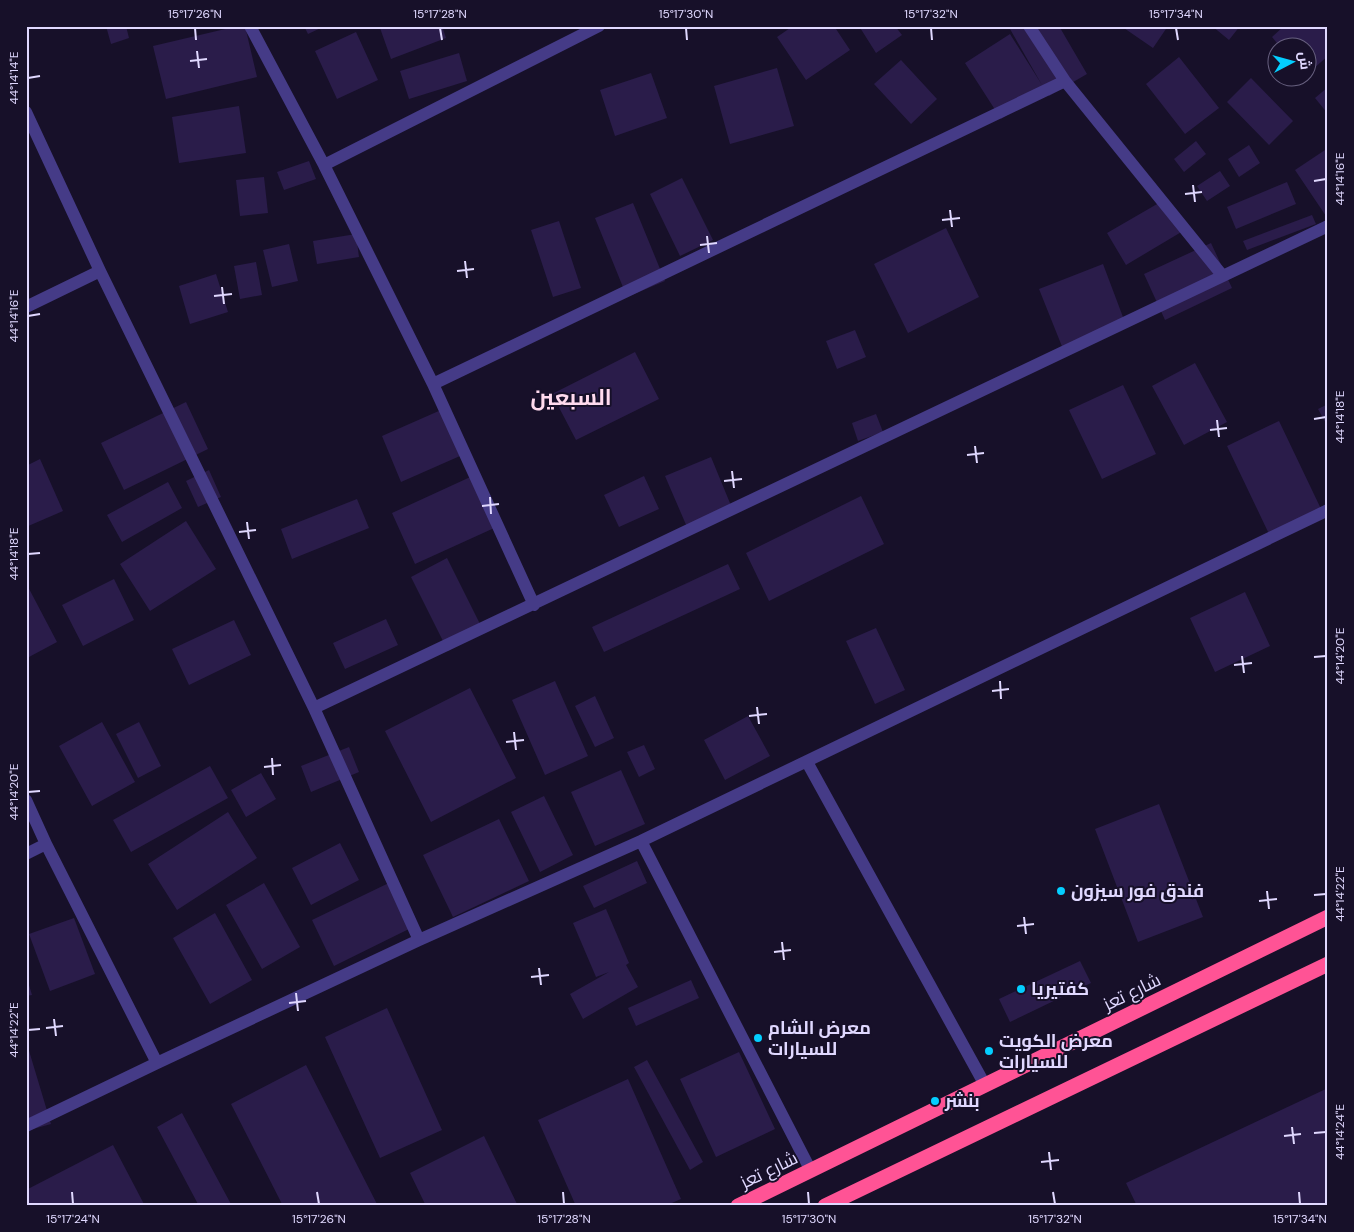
<svg xmlns="http://www.w3.org/2000/svg" width="1354" height="1232" font-family="'DM Sans',Cairo,sans-serif">
<style>
.building{fill:#2a1c4a}
.lines{fill:none;stroke-linecap:round;stroke-linejoin:round}
.street{stroke:#453b87;stroke-width:12}
.highway{stroke:#ff5395;stroke-width:15}
.ticks{fill:none;stroke:#e0d8ff;stroke-width:2}
.poi-dot{fill:#04ceff;stroke:#171029;stroke-width:2}
.labels{text-anchor:middle;stroke-width:4;stroke-linejoin:round;paint-order:stroke}
.poi-label{font-size:18px;font-weight:bold;fill:#e0d8ff;stroke:#171029;text-anchor:start}
.street-label{font-size:18px;fill:#e0d8ff;stroke:#171029}
.district-label{font-size:22px;font-weight:bold;fill:#ffdaee;stroke:#171029}
.neatline{fill:none;stroke:#e0d8ff;stroke-width:2}
.ticks-label{font-size:12px;text-anchor:middle;fill:#e0d8ff}
</style>
<rect width="100%" height="100%" fill="#171029"/>
<!-- building -->
<path class="building" d="M106,26H126L129,38L111,44Z
M238,26H245L257,77L166,99L153,46Z
M304,26H325L308,34Z
M385,26H442L446,38L391,59L380,28Z
M793,26H834L850,50L806,80L777,37Z
M859,26H895L902,35L876,53Z
M1014,26H1059L1087,74L1049,96L1046,90L1001,119L965,63L1010,34L1042,85L1010,29Z
M1121,26H1168L1153,48Z
M1212,26H1240L1229,40Z
M1284,26H1328V56L1306,75V48H1281L1272,37Z
M356,32L378,80L337,99L315,51Z
M459,53L467,81L409,99L400,71Z
M1179,57L1219,108L1185,134L1146,84Z
M901,60L937,99L911,124L874,84Z
M777,68L794,126L730,144L714,86Z
M651,73L667,118L615,136L600,90Z
M1251,78L1293,121L1269,145L1227,102Z
M1328,87V114L1315,98Z
M239,106L246,153L179,163L172,117Z
M1196,141L1206,154L1184,172L1174,159Z
M1249,145L1260,163L1239,177L1228,159Z
M1328,148V219L1295,170Z
M309,161L316,179L284,190L277,172Z
M1220,171L1230,186L1207,201L1197,186Z
M264,177L268,213L240,216L236,180Z
M682,178L713,240L680,256L650,194Z
M1287,182L1296,204L1236,229L1227,207Z
M1164,200L1183,231L1126,265L1107,233Z
M633,203L665,281L627,297L595,218Z
M1312,215L1316,224L1247,250L1243,241Z
M559,221L581,288L553,297L531,230Z
M946,228L979,297L908,333L874,264Z
M356,234L359,257L317,264L313,241Z
M1211,243L1232,288L1165,320L1144,274Z
M289,244L298,281L272,287L263,250Z
M256,262L262,295L240,299L234,266Z
M1103,264L1126,325L1063,349L1039,289Z
M216,274L228,312L190,324L179,286Z
M855,330L866,357L837,369L826,341Z
M635,352L659,399L576,440L552,394Z
M1195,363L1227,422L1184,445L1152,386Z
M1123,385L1156,454L1102,479L1069,410Z
M186,402L208,449L124,490L101,443Z
M1328,404V427L1318,409Z
M441,410L460,456L401,482L382,436Z
M876,414L883,432L858,441L852,423Z
M1279,421L1322,511L1270,536L1227,446Z
M711,457L732,508L687,527L665,476Z
M40,459L63,511L26,527V466Z
M209,470L221,497L198,507L186,481Z
M479,473L503,524L415,564L392,513Z
M644,476L659,509L619,527L604,495Z
M168,482L182,508L122,542L107,515Z
M861,496L884,544L769,601L746,553Z
M357,499L369,528L292,559L281,529Z
M186,521L216,569L150,611L120,564Z
M447,558L484,632L448,651L411,577Z
M728,564L740,589L604,652L592,627Z
M114,579L134,620L83,646L62,605Z
M26,583L57,642L29,657L26,652Z
M1245,592L1270,646L1215,672L1190,618Z
M386,619L398,645L345,669L333,643Z
M234,620L251,655L189,685L172,649Z
M876,628L905,690L875,704L846,641Z
M555,681L588,756L545,775L512,700Z
M470,688L516,778L431,822L385,731Z
M595,696L614,738L595,747L575,706Z
M748,716L770,756L725,780L704,740Z
M102,722L135,782L92,806L59,746Z
M139,722L161,766L138,778L116,734Z
M644,745L655,769L639,777L627,752Z
M349,747L359,772L311,792L301,766Z
M210,766L228,798L131,852L113,820Z
M621,770L645,824L595,846L571,792Z
M261,773L276,799L246,817L231,790Z
M544,796L573,855L540,872L511,812Z
M1159,804L1203,917L1138,942L1095,829Z
M228,812L257,858L177,910L148,864Z
M499,819L529,881L453,917L423,855Z
M340,843L359,880L311,905L292,868Z
M637,861L647,883L594,908L583,886Z
M393,881L415,926L334,966L312,920Z
M264,883L300,947L262,969L226,905Z
M606,909L629,963L626,965L638,987L583,1019L570,994L609,972L596,977L573,923Z
M215,913L252,980L210,1004L173,938Z
M74,918L95,974L50,991L29,934Z
M1080,961L1091,983L1010,1022L999,999Z
M26,975L32,995L26,996Z
M691,980L699,998L636,1026L628,1008Z
M387,1008L442,1130L380,1158L325,1037Z
M27,1044L51,1124L26,1131V1045Z
M739,1052L775,1129L716,1157L680,1079Z
M647,1060L703,1162L690,1170L634,1067Z
M306,1065L378,1206H283L231,1104Z
M628,1079L681,1199L665,1206H576L538,1120Z
M1328,1088V1206H1137L1126,1183Z
M182,1113L232,1206H199L157,1127Z
M484,1136L518,1206H426L410,1173Z
M113,1145L145,1206H26V1190Z"/>
<g class="lines">
<!-- street -->
<path class="street" d="M250,26L324,165L433,384L534,605
M1029,26L1065,81L1222,275
M26,112L100,271L314,708L419,940
M324,165L599,26
M26,307L100,271
M433,384L1065,81
M314,708L1328,226
M807,762L985,1085
M26,800L46,844L157,1063
M641,841L811,1171
M26,854L46,844
M26,1126L157,1063L419,940L641,841L1328,510"/>
<!-- highway -->
<path class="highway" d="M738,1206L1328,917
M825,1206L1328,964"/>
</g>
<!-- ticks -->
<path class="ticks" d="M195,28L196,40M440,28L442,40M686,28L687,40M931,28L932,40M1176,28L1178,40M197,51L199,68M190,61L207,59M28,78L40,76M1314,181L1326,179M1193,185L1195,202M1185,194L1202,192M950,210L952,227M942,220L960,218M707,236L709,253M700,245L717,243M465,261L467,278M457,271L474,269M222,287L224,304M214,296L232,294M28,316L40,314M1314,419L1326,417M1217,420L1219,437M1210,430L1227,428M975,446L977,463M967,455L984,453M732,471L734,488M724,481L742,479M490,497L491,514M482,506L499,504M247,522L249,539M239,532L256,530M28,554L40,553M1242,656L1244,673M1314,657L1326,656M1234,665L1252,663M1000,681L1001,699M992,691L1009,689M757,707L759,724M749,716L767,714M514,732L516,750M506,742L524,740M272,758L273,775M264,767L281,765M28,792L40,791M1267,891L1269,909M1314,895L1326,894M1259,901L1277,899M1024,917L1026,934M1017,926L1034,924M782,942L784,960M774,952L791,950M539,968L541,985M531,977L549,975M296,993L298,1011M289,1003L306,1001M54,1019L56,1036M46,1028L63,1026M28,1030L40,1029M1292,1127L1294,1144M1314,1133L1326,1132M1284,1136L1301,1134M1049,1152L1051,1170M1041,1162L1059,1160M72,1192L73,1204M317,1192L319,1204M563,1192L564,1204M808,1192L809,1204M1053,1192L1055,1204M1299,1192L1300,1204"/>
<!-- markers -->
<g class="poi-dot">
<circle cx="1061" cy="891" r="5"/>
<circle cx="1021" cy="989" r="5"/>
<circle cx="758" cy="1038" r="5"/>
<circle cx="989" cy="1051" r="5"/>
<circle cx="935" cy="1101" r="5"/>
</g>
<g class="labels">
<!-- poi labels -->
<g class="poi-label">
<text x="1071" y="897">فندق فور سيزون</text>
<text x="1031" y="995">كفتيريا</text>
<text x="768" y="1034">معرض الشام<tspan x="768" dy="21">للسيارات</tspan></text>
<text x="999" y="1047">معرض الكويت<tspan x="999" dy="21">للسيارات</tspan></text>
<text x="945" y="1107">بنشر</text>
</g>
<!-- street labels -->
<g class="street-label">
<text transform="translate(1132 992) rotate(-26)" y="6">شارع تعز</text>
<text transform="translate(769 1170) rotate(-26)" y="6">شارع تعز</text>
</g>
<!-- district labels -->
<g class="district-label">
<text x="571" y="405">السبعين</text>
</g>
</g>
<!-- border -->
<rect width="1354" height="1232" fill="none" stroke="#171029" stroke-width="55"/>
<!-- north arrow -->
<g transform="translate(1292 62) rotate(84)"><circle r="24" fill="#171029" stroke="#67607f"/>
<path d="M0-4L9 19L0 12L-9 19Z" fill="#04ceff"/>
<text y="-8" font-size="14" font-weight="bold" text-anchor="middle" fill="#e0d8ff">ش</text>
</g>
<rect x="28" y="28" width="1298" height="1176" class="neatline"/>
<g class="ticks-label">
<text x="195" y="18">15°17'26"N</text>
<text x="440" y="18">15°17'28"N</text>
<text x="686" y="18">15°17'30"N</text>
<text x="931" y="18">15°17'32"N</text>
<text x="1176" y="18">15°17'34"N</text>
<text transform="translate(14 78) rotate(-90)" y="4">44°14'14"E</text>
<text transform="translate(1340 179) rotate(-90)" y="4">44°14'16"E</text>
<text transform="translate(14 316) rotate(-90)" y="4">44°14'16"E</text>
<text transform="translate(1340 417) rotate(-90)" y="4">44°14'18"E</text>
<text transform="translate(14 554) rotate(-90)" y="4">44°14'18"E</text>
<text transform="translate(1340 656) rotate(-90)" y="4">44°14'20"E</text>
<text transform="translate(14 792) rotate(-90)" y="4">44°14'20"E</text>
<text transform="translate(1340 894) rotate(-90)" y="4">44°14'22"E</text>
<text transform="translate(14 1030) rotate(-90)" y="4">44°14'22"E</text>
<text transform="translate(1340 1132) rotate(-90)" y="4">44°14'24"E</text>
<text x="73" y="1223">15°17'24"N</text>
<text x="319" y="1223">15°17'26"N</text>
<text x="564" y="1223">15°17'28"N</text>
<text x="809" y="1223">15°17'30"N</text>
<text x="1055" y="1223">15°17'32"N</text>
<text x="1300" y="1223">15°17'34"N</text>
</g>
</svg>
